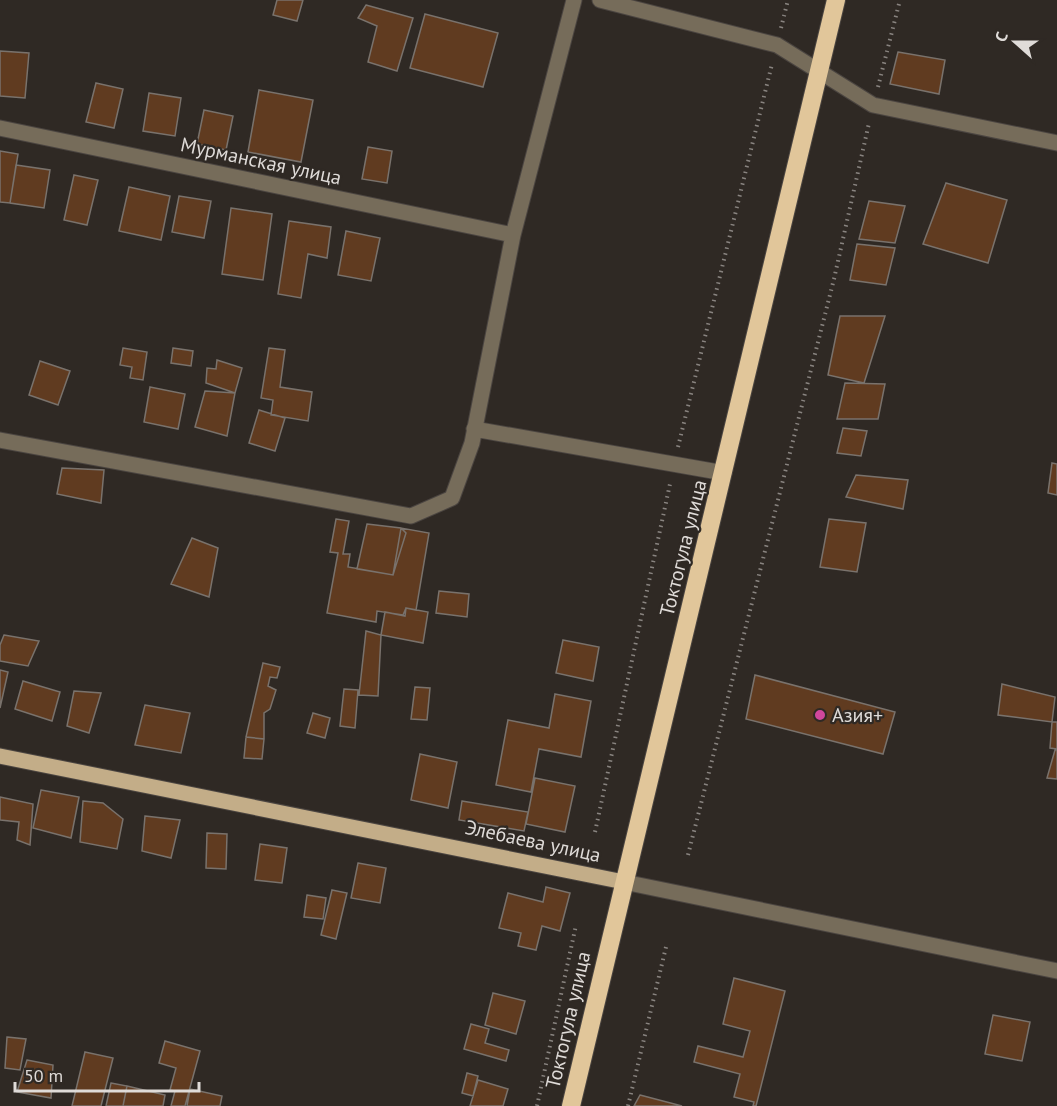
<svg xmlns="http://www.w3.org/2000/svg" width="1057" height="1106" font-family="'PT Sans',sans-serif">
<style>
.building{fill:#603b20;stroke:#79726c;stroke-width:1.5}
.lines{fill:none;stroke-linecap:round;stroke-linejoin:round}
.minor-casing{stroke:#4b4541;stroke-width:17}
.major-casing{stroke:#4b4541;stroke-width:17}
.highway-casing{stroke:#4b4541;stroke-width:20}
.path{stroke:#898480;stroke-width:4;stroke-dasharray:1.5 4.5;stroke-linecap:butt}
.minor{stroke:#766c5a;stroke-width:15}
.major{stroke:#c3ad88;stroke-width:15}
.highway{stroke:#e1c69a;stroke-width:18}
.hotel-dot{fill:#d1479c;stroke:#2f2924;stroke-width:2}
.labels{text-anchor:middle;stroke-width:4.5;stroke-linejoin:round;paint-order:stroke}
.street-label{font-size:20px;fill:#dfdbd8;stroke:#2f2924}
.poi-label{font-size:20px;fill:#dfdbd8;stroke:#2f2924;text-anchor:start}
</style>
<rect width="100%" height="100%" fill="#2f2924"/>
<!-- building -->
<path class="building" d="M277,0H303L297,21L273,15Z
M366,5L413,18L397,71L368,62L377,26L358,18Z
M425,14L498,33L483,87L410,68Z
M0,51L29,53L25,98L0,96Z
M898,52L945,60L939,94L890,84Z
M96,83L123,89L114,128L86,122Z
M259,90L313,100L301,162L248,152Z
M149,93L181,98L175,136L143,131Z
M204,110L233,116L226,150L197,144Z
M368,147L392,151L387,183L362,179Z
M0,151L18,154L10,203L0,202Z
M16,165L50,170L44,208L10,203Z
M74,175L98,180L87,225L64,220Z
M946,183L1007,200L988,263L923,244Z
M129,187L170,196L161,240L119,231Z
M179,196L211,201L204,238L172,232Z
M869,201L905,206L895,243L859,239Z
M231,208L272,214L263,280L222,274Z
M289,221L331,227L327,258L308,254L301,298L278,294Z
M346,231L380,238L371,281L338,275Z
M857,244L895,248L886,285L850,280Z
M840,316H885L864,383L828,375Z
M123,348L147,352L143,380L130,378L132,367L120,365Z
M173,348L193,351L191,366L171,363Z
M269,348L285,350L280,387L312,392L308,421L271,415L273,400L261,398Z
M217,360L242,368L235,393L206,383L207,368L216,369Z
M40,361L70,371L58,405L29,395Z
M845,383L885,384L878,419H837Z
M150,387L185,394L178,429L144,422Z
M205,391L235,393L227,436L195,427Z
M259,410L285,418L275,451L249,443Z
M843,428L867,431L861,456L837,453Z
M1052,463L1057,464V495L1048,493Z
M62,468L104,470L101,503L57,494Z
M856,475L908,480L903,509L846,497Z
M336,519L349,521L343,554H350L348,567L393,575L401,528L429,533L416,610L406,608L403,615L377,611L376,622L327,613L338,553L330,552Z
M829,519L866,523L857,572L820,567Z
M367,524L401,528L406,533L393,575L357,569Z
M192,538L218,548L209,597L171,584Z
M439,591L469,594L467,617L436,613Z
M406,608L428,612L423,643L381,635L385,612L405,616Z
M366,631L381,635L378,696L359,695Z
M4,635L39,641L28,666L0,661V645Z
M563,640L599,647L593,681L556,673Z
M263,663L280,667L277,678L270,677L268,686L276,690L270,709L264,713V739L246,737Z
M0,670L8,672L0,708Z
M755,675L895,712L883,754L746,719Z
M23,681L60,692L52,721L15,709Z
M1002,684L1055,697L1052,722L998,715Z
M415,687L430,688L427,720L411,719Z
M344,689L358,690L355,728L340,726Z
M74,691L101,693L89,733L67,726Z
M555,694L591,701L581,757L539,749L531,792L496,785L508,720L549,728Z
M145,705L190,713L181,753L135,745Z
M313,713L330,718L325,738L307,733Z
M1052,722H1057V749L1050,748Z
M246,737L264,739L262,759L244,758Z
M1055,750H1057V779L1047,778Z
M420,754L457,762L448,808L411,800Z
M535,778L575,786L565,832L526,824Z
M41,790L79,797L71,838L33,828Z
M0,797L33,804L30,845L17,840L19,822L0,820Z
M83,801L103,803L123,819L117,849L80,842Z
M462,801L528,812L524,831L459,820Z
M145,816L180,820L171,858L142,851Z
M207,833L227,834L226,869L206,868Z
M260,844L287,848L282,883L255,880Z
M358,863L386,868L380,903L351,898Z
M546,887L570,893L560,931L542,926L536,950L518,946L521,933L499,928L508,893L543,902Z
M332,890L347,893L336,939L321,935Z
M307,895L326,898L323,919L304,917Z
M734,978L785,991L756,1106H753L754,1102L734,1097L740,1074L694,1062L698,1046L743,1057L750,1031L723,1024Z
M493,993L525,1001L516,1034L485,1025Z
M993,1015L1030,1022L1022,1061L985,1054Z
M471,1024L489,1029L485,1043L509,1050L506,1061L464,1049Z
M7,1037L26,1039L20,1070L5,1068Z
M165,1041L200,1051L185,1106H171L175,1091L170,1090L176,1068L159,1063Z
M85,1052L113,1058L101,1106H72Z
M27,1060L53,1065L51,1098L17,1092Z
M467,1073L478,1076L473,1096L462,1093Z
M478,1080L508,1089L503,1106H470Z
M111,1083L127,1086L123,1106H106Z
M127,1086L165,1095L163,1106H123Z
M190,1089L222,1096L220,1106H187Z
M640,1095L682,1106H634Z"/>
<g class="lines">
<defs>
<path id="minor" d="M600,0L777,45L873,105L1057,143
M0,128L513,235
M474,429L724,473
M0,440L411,516L452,498L472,443L513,235L574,0
M624,882L1057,971"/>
<path id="major" d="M0,756L624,882"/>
<path id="highway" d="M571,1106L836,0"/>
</defs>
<!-- minor casing -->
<use href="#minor" class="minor-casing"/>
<!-- major casing -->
<use href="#major" class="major-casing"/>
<!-- highway casing -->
<use href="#highway" class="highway-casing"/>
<!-- path -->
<path class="path" d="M781,28L788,0
M878,87L900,0
M678,447L772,64
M595,832L670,484
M688,855L834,279L869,123
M537,1106L576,925
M628,1106L666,947"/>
<!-- minor -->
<use href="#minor" class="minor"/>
<!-- major -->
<use href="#major" class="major"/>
<!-- highway -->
<use href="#highway" class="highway"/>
</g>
<!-- markers -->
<circle class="hotel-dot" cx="820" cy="715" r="6"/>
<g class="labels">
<!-- street labels -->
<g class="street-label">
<text transform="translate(261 161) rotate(12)" y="7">Мурманская улица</text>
<text transform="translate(683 548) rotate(-76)" y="7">Токтогула улица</text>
<text transform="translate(533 841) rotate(12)" y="7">Элебаева улица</text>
<text transform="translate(568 1020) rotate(-77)" y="7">Токтогула улица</text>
</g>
<!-- poi labels -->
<g class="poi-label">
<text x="832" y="722">Aзия+</text>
</g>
</g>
<!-- north arrow -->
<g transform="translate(1015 42) rotate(291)" stroke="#2f2924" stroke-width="4.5" paint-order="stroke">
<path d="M0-4.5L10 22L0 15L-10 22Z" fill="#dfdbd8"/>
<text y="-9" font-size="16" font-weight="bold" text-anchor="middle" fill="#dfdbd8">С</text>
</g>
<!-- scale -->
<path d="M15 1082v9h184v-9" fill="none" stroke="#dfdbd8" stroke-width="3"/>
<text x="24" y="1082" font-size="18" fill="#dfdbd8" stroke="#2f2924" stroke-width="4.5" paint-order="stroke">50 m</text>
</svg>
